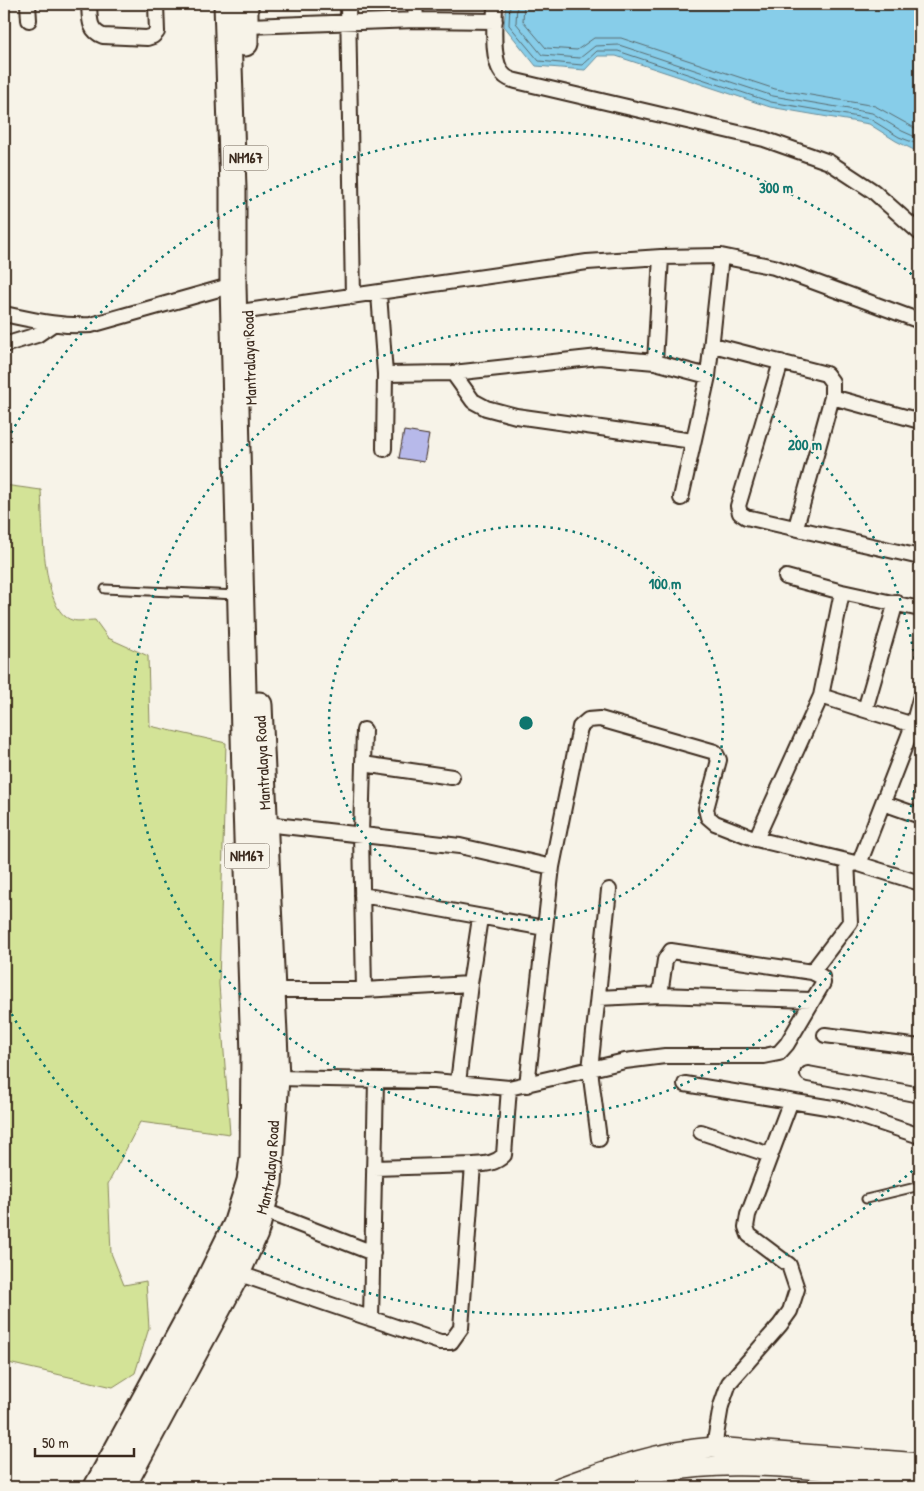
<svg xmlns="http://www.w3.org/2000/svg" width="924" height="1491" font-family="'Patrick Hand',sans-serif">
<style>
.green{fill:#d3e397;stroke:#87865a}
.water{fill:#87cde9;stroke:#698c98}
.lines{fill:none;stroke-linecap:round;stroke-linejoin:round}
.shore{stroke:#596b6f;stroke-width:1}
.building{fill:#b7b9ea;stroke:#3b2a1e}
.lane-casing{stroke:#3b2a1e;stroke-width:11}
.street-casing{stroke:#3b2a1e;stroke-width:18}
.secondary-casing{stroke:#3b2a1e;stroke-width:22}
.highway-casing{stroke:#3b2a1e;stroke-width:29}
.lane{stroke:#f7f3e8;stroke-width:7}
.street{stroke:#f7f3e8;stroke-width:14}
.secondary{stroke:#f7f3e8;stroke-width:19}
.highway{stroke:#f7f3e8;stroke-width:25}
.ring{fill:none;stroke:#0f766e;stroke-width:2.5;stroke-dasharray:2.5 5}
.labels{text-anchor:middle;stroke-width:4;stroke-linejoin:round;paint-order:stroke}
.shield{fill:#f7f3e8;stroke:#73665b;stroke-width:1}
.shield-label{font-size:15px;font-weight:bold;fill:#3b2a1e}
.street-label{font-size:16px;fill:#3b2a1e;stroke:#f7f3e8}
.centre{fill:#0f766e;stroke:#f7f3e8;stroke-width:2.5}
.ring-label{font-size:15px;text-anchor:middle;font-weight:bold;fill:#0f766e;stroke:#f7f3e8;stroke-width:4;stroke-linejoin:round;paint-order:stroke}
</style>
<rect width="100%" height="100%" fill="#f7f3e8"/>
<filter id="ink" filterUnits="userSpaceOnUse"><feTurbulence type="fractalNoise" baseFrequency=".02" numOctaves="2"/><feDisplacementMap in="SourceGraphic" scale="10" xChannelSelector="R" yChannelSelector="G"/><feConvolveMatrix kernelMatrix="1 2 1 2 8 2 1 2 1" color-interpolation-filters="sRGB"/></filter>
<g filter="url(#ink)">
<!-- green -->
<path class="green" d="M4,485L41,490C43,517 40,611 72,620C78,622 88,620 95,620L108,638L148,656L150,726L226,743L219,984L230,1134L140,1122L108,1184L111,1253L124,1285L146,1281L149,1328L135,1373L113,1387L4,1362Z"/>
<!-- water -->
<path class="water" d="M506,4H920V150H914L896,141L869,124L770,107L616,56H598L585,70L536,66L504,26Z"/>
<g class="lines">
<!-- shore -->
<path class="shore" d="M510,4L509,25L539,61L582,65L597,51H618L771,102L870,119L899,137L920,145
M517,4L516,23L542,55L580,58L595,46L619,45L773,96L872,113L902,131L920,139
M524,4L523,21L546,48L577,50L594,38H621L775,89L875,106L920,131"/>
</g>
<!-- building -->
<path class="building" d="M404,431L429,435L424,462L399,458Z"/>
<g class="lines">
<defs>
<path id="lane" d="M105,589L237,595
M866,1199L920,1186
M840,1487V1474"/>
<path id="street" d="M28,4L29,20
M89,4C90,18 88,30 103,36L147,38L153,36L157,32L156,4
M348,4L353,297
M415,4L416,20
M495,4C495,21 490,65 505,76C507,78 512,80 516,81L764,139L829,162L873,191L920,233
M245,26L416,20L495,21
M379,294L385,374L384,449
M233,313L587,262L661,257L721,256L774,267L920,321
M4,314C33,320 61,327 91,325L233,285
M4,345L37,335L53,324
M713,345L826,374L832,382V397L796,527
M655,362L661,257
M781,362L738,506L740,513L746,517L920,557
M453,373L473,401L486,408L516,416L693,441
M385,374L453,373L599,357L655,362L708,376
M832,397L920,421
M681,498L708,376L721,256
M786,577L842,592L920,609
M896,602L865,710L920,727
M821,696L865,710
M363,764L452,777
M883,803L920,816
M266,824L460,846L552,867
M756,839L821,696L842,592
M859,864L920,883
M362,895L545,928
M812,972L850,922L847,861
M470,984L480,918
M271,990H364L470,984L458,1083
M364,990L361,834L364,730
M598,998L660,995
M825,1035L920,1047
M808,1074L920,1095
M276,1078L434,1081L509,1088L625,1061L665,1056H764L779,1053L787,1044L823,983L822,977L812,972L671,951L665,960L660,995L811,1000
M685,1084L839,1109L920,1136
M527,1085L552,867L580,727L588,720L600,719L715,752L719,760L706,809L708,817L715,823L756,839L859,864L913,725L920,699
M701,1132L770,1155
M599,1139L590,1070L609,890
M473,1165C485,1164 495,1164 504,1155L509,1088
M262,1210L373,1253
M237,1273L440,1342H451L461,1328L473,1165L374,1168
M371,1319L376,1080
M714,1447L721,1406L729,1383L780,1325L790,1311L797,1289L789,1265L749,1235L746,1227L748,1215L790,1103"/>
<path id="secondary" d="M560,1487C612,1468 658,1451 714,1447L920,1463
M611,1487C707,1449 820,1472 920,1480"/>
<g id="highway">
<path d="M245,4V43"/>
<path d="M97,1487L201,1296L236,1225L250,1181L253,1157L254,1055L245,775L233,285V189L227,4"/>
<path id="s1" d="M122,1487L237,1273L255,1233L269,1183L276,1078L259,705"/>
</g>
</defs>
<!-- lane casing -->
<use href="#lane" class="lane-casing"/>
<!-- street casing -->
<use href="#street" class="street-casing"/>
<!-- secondary casing -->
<use href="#secondary" class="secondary-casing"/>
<!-- highway casing -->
<use href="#highway" class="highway-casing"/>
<!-- lane -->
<use href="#lane" class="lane"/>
<!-- street -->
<use href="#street" class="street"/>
<!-- secondary -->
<use href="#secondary" class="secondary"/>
<!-- highway -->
<use href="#highway" class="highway"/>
</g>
</g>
<!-- distance rings -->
<g class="ring">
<circle cx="526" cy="723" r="197"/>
<circle cx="526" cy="723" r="394"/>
<path d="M918 1166A591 591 0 0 1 4 1000M4 446A591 591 0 0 1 918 280"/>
</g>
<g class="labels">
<!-- shield labels -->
<g class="shield">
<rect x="223.5" y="145.5" width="45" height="25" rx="4"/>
<rect x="224.5" y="843.5" width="45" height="25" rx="4"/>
</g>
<g class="shield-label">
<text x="246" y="163">NH167</text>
<text x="247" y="861">NH167</text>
</g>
<!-- street labels -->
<g class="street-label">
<text transform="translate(249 358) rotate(-92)" y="6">Mantralaya Road</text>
<text transform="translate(262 763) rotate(-93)" y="6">Mantralaya Road</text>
<text dy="6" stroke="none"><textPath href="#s1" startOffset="354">Mantralaya Road</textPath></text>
</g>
</g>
<circle cx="526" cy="723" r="8" class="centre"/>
<g class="ring-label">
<text x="776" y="193">300 m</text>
<text x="805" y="450">200 m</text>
<text x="665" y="589">100 m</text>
</g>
<!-- margin -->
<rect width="924" height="1491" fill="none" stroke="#f7f3e8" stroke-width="20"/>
<rect x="10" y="10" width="904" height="1471" fill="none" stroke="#3b2a1e" stroke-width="2" filter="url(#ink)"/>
<!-- scale -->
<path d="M35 1448v8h99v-8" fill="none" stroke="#3b2a1e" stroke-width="2.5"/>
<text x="42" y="1448" font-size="15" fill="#3b2a1e" stroke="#f7f3e8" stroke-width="4" paint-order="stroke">50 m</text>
</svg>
